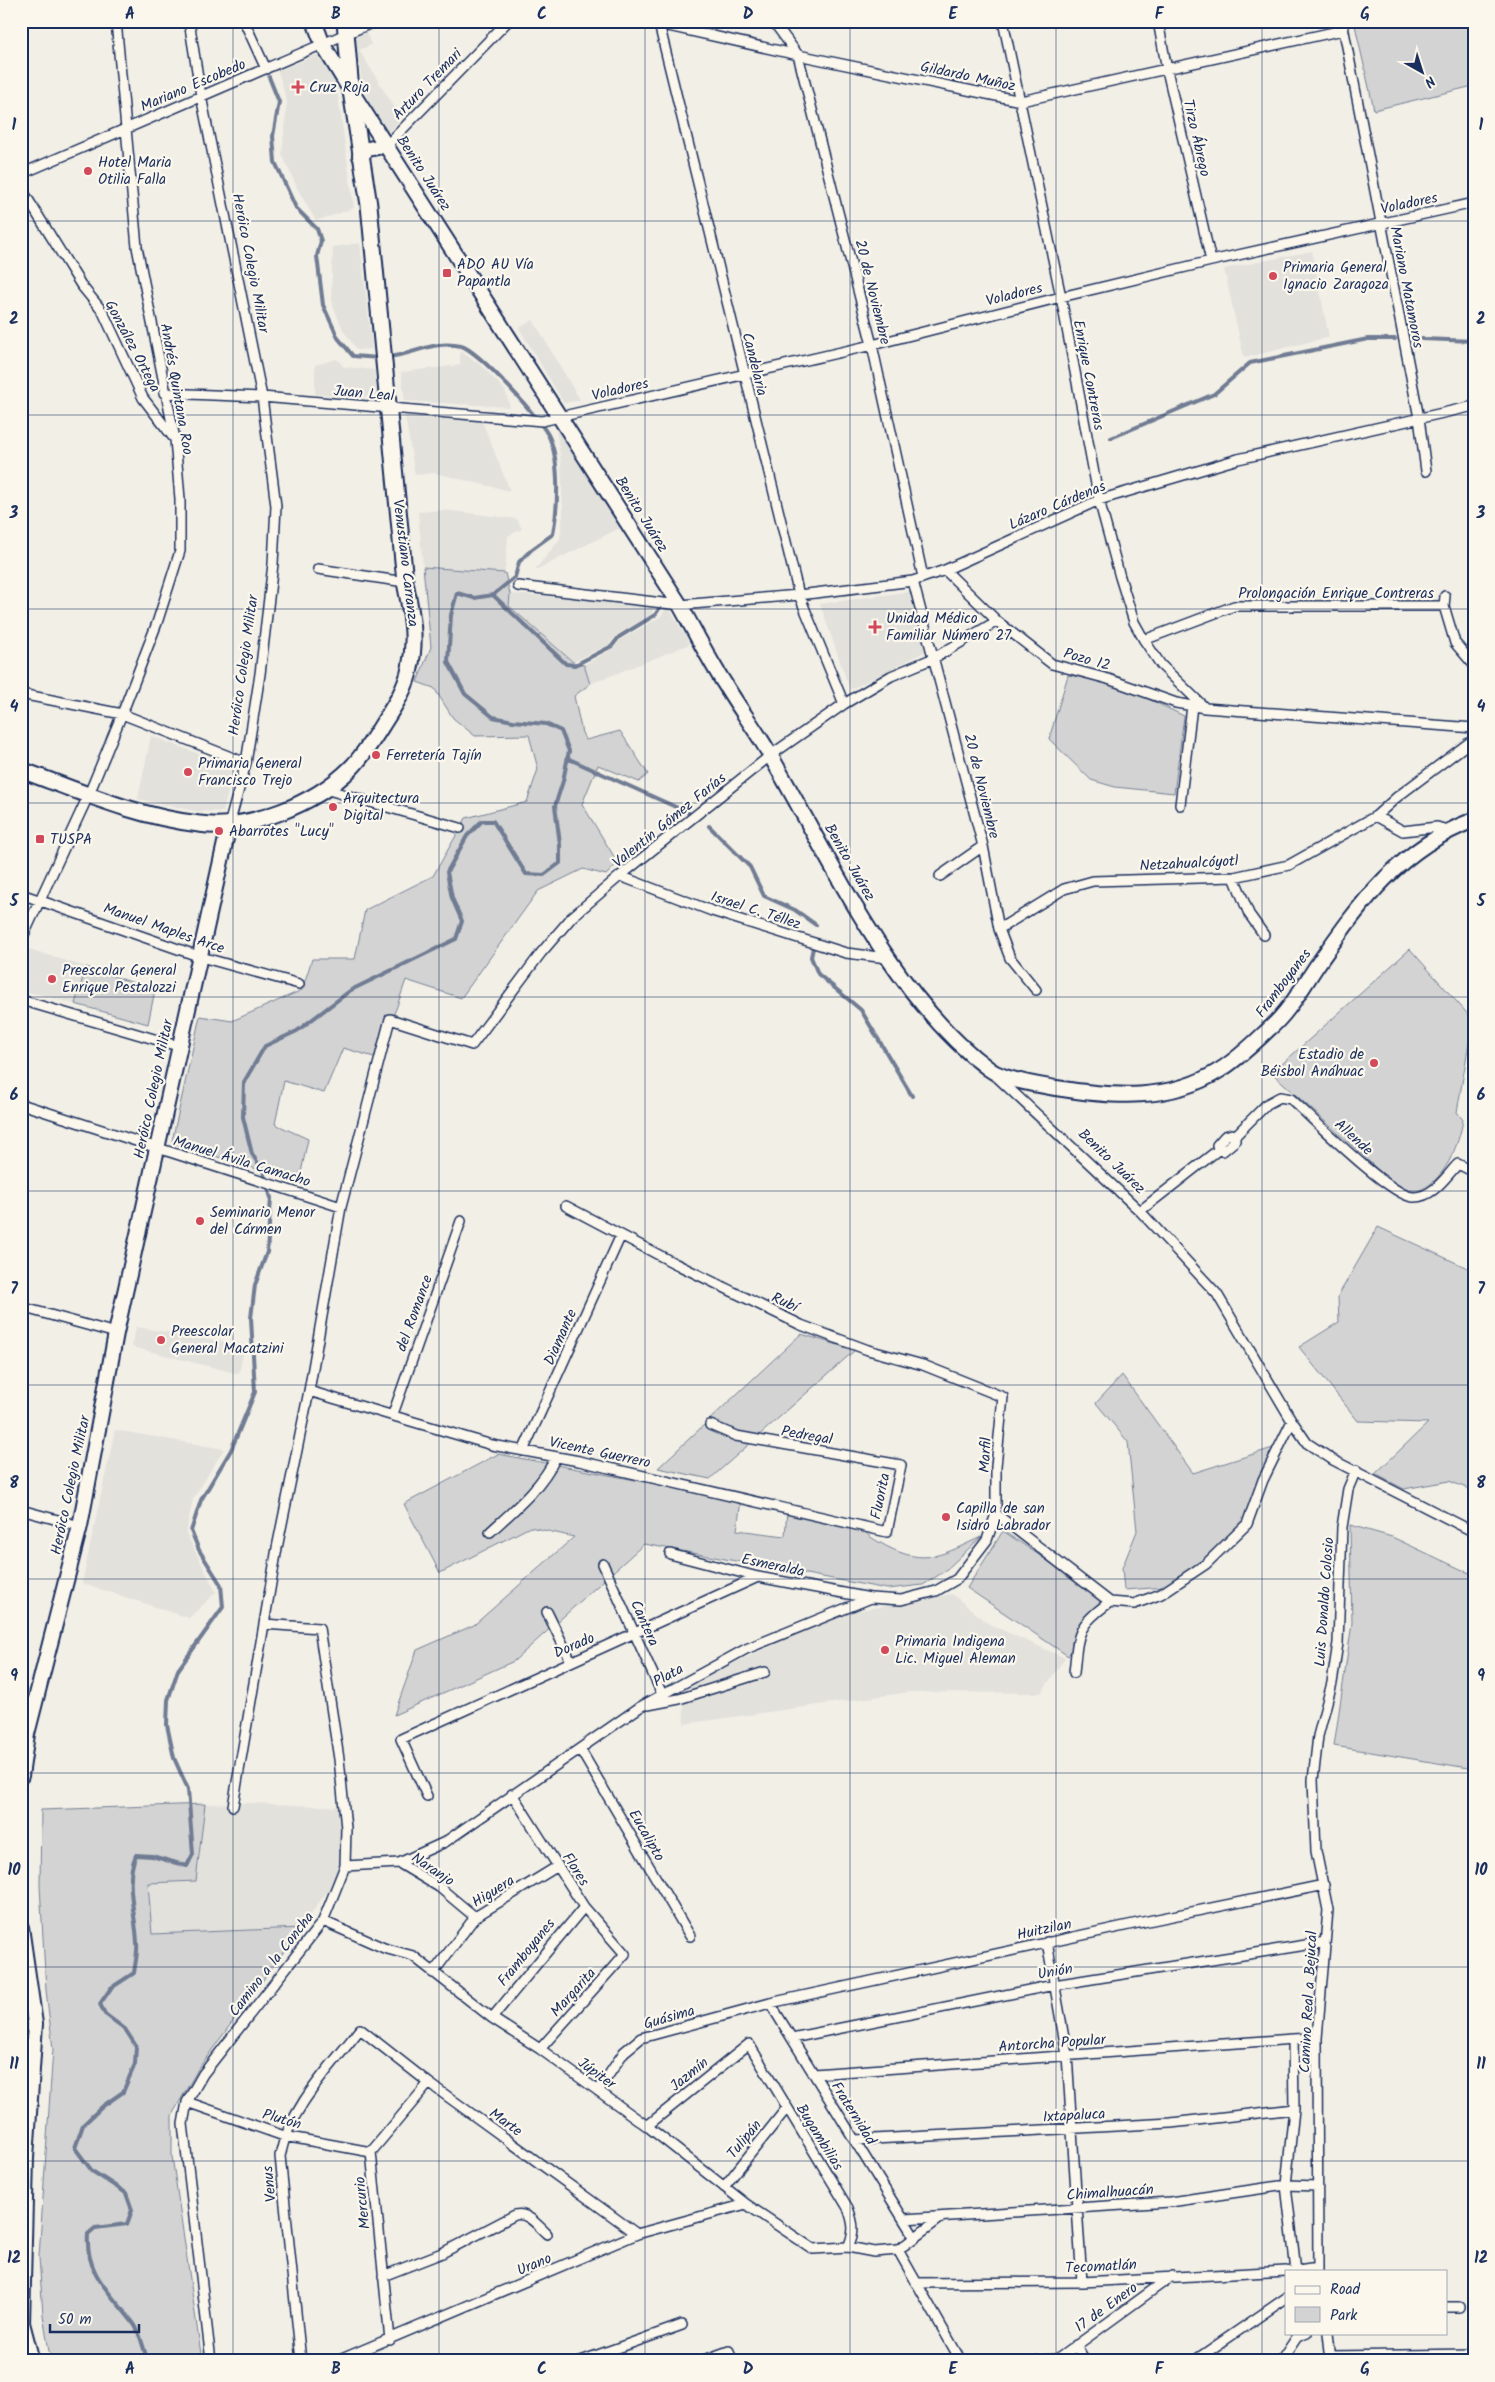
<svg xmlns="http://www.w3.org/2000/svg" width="1495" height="2382" font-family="Kalam,sans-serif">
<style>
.built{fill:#e2e1dc}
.green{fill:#d2d3d2;stroke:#768198}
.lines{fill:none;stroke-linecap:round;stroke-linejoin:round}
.stream{stroke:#707b93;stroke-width:4}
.street-casing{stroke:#1b2f5e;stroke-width:12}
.secondary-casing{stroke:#1b2f5e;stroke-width:18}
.primary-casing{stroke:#1b2f5e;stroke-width:19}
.street{stroke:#fbf7ec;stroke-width:9}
.secondary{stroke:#fbf7ec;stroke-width:14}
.primary{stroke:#fbf7ec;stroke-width:15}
.grid{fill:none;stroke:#1b2f5e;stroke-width:1;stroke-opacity:0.55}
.poi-dot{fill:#d1495b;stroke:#fbf7ec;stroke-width:2}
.labels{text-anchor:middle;stroke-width:4.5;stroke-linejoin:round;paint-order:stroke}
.street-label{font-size:15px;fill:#1b2f5e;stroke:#fbf7ec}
.poi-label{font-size:15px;fill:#1b2f5e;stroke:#fbf7ec;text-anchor:start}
.neatline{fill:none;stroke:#1b2f5e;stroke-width:2}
.grid-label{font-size:16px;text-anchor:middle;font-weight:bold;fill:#1b2f5e}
</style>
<rect width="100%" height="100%" fill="#f2efe6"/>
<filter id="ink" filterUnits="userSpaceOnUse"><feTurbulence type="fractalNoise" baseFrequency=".02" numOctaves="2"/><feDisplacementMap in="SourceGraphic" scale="10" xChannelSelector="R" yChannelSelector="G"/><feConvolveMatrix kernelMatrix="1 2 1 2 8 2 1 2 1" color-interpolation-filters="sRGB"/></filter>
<g filter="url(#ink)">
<!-- built -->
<path class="built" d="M366,31L371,45L359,50L401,118L389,133L370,105L362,81L355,37Z
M318,54L326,58L336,82L354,208L316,221L298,190L282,154L287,102L278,71Z
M360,243L372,349L357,350L343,330L331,301L333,247Z
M1312,251L1329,337L1244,358L1224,269Z
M533,320L580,400L564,403L519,328Z
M460,351L482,366L505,390L510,407L405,401L401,372L460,365Z
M337,359L344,367L374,370L377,397L315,394V365Z
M405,416L482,421L510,491L435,473L415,475Z
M555,423L620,528L534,571L560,539L563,514L561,463Z
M444,510L517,519L522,529L508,536L505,573L423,567L418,512Z
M913,591L928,650L850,690L820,604Z
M510,594L654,603L652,614L617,635L608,645L573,662L509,606Z
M668,606L690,644L590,684L584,665L615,647L620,640L660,617Z
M151,736L234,767L223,812L195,811L138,799Z
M29,949L86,967L75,1004L21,990V968Z
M136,1327L245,1345L239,1374L132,1347Z
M115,1430L224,1449L193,1499L186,1533L216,1592L189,1618L82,1583Z
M952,1594L989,1624L1065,1658L1041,1693L910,1692L684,1724L683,1686L844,1613Z
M248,1803L344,1807V1854L336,1879L301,1928L152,1934L148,1883L196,1881L205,1804Z"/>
<!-- green -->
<path class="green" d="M1354,21H1473V86L1374,110Z
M423,567L505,573L510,594L509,606L573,662L584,665L590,684L574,696L582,733L586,740L620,731L648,774L639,782L598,765L582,804L618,863L606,875L583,869L538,891L461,998L406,980L396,1009L374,1057L343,1048L324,1093L284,1081L275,1124L308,1139L299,1182L179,1145L172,1141L200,1016L232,1021L302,990L312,959H355L365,910L433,876L466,818L527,802L538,769L529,735L475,736L453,718L434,688L417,682L431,647Z
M1068,675L1115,683L1184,716L1174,793L1115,787L1091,780L1049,739Z
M1410,949L1473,1020L1457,1112L1463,1120C1459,1145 1444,1183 1417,1191C1412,1192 1404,1189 1398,1188L1272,1073Z
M86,967L155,990L148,1024L75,1004Z
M1378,1227L1474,1271V1491L1449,1481L1404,1489L1375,1474L1428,1423L1358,1421L1299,1347L1339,1322L1338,1296Z
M801,1334L855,1350L710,1479L658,1468Z
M1122,1375L1193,1473L1276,1447L1267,1482L1248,1523L1207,1561L1166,1587L1124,1590L1122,1568L1137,1531L1128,1442L1096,1403Z
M498,1454L741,1500L737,1530L785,1536L787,1510L862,1527C867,1537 876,1540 886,1546C926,1567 944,1554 981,1537L945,1571L923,1585L887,1589L644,1544L514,1661L394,1715L417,1650L474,1625L574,1537L530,1527L440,1573L404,1504Z
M1350,1525L1392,1537L1469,1573L1474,1567V1769L1334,1746L1352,1623Z
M1003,1531L1057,1567L1101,1601L1068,1656L967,1588Z
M205,1804L196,1881L148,1883L152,1934L301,1928L198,2069L172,2115V2156L202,2361H53L49,2351L43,2315L39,2257L53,2049L46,1990L40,1886L41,1810Z
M21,1812L22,1878L31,2027L21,2193Z"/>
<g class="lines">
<!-- stream -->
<path class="stream" d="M269,77L279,102L273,136L275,162L296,208L317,229L321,241L317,256L323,305L338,338L353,356L379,358
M1422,339L1474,341
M1111,438L1214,394L1250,363L1368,339H1395
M493,595L566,664L575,665L612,646L619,637L655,615L663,603
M567,758L689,813
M709,826L750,867L764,896L795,910L816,925
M813,948L811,957L818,974L861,1010L912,1096
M148,2361C143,2349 141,2334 134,2324C112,2294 85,2275 88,2234L95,2228L127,2224L132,2210L126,2193L92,2171L75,2148L83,2125L103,2106L123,2092L135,2064L136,2046L125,2029L105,2014L100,2004L111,1988L134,1973C135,1964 138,1953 137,1943C136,1914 124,1882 136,1855L152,1856L187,1866L193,1854L188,1789L174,1758L167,1725L168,1700L178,1670L223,1607L221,1585L199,1550L191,1531L201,1500L231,1450L255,1392L251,1318L255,1285L267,1252L271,1198L263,1171L252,1154L243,1117L244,1082L265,1046L297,1031L351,990L456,939L462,921L452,898L447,872L467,836L482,821H493L526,874L544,875L560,863V844L555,806L563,781L569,751L561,731L546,724L513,721L493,717L465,694L448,662L451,615L457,593L474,598L493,595L515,577L519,562L531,550L553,534C558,508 560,464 550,439C544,422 478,350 461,346C433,339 410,357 386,357"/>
<defs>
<path id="street" d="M189,21L201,96L262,397L276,506L273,564L260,674L246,763L229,825
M244,21L266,69
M646,21L798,55L1021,101L1343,30
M773,21L798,55L872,345L923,577
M1003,21L1061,297L1099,500L1120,577L1134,622L1144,640L1161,665L1205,708
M1158,21L1167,70L1211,261
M1342,21L1419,418L1426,471
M659,24L799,595L844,704
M387,145L508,21
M21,174L376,21
M21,188L81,285L103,312L143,398L173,437
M164,393L262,397L542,421L872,345L1061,297L1211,261L1474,203
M318,569L405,582
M945,570L997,621L1052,664L1108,679L1176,703L1205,708L1474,728
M913,581L983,846L999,929L1010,958L1036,990
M518,586L680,605L799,595L913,581L945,570L1099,500L1238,459L1474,406
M1445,596L1444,606L1455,643L1474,665
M1144,640L1234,606H1444
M21,694L122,714L246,763
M325,789L460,828
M1180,805L1192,706
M1376,816L1403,831L1437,827L1447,830
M620,876L712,911L846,953L887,958
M940,876L983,846
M1234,877L1249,914L1264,935
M21,894L201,957L299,984
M999,929L1064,889L1093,881L1234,877L1289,865L1376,816L1397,797L1474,739
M21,941L89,794L122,714L157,623L180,551V499L175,439L137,247L116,21
M21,1000L178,1046
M997,1077L1140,1211L1217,1294L1292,1421L1307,1443L1333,1460L1474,1532
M21,1104L341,1207
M1218,1150L1217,1145L1225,1136L1232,1134L1235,1136
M1140,1211L1218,1150L1223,1151L1235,1141V1136L1267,1104L1280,1097L1291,1099C1312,1118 1390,1196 1413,1197C1433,1198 1446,1176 1458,1164L1474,1172
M21,1307L116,1333
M309,1391L492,1445L579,1461L887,1532L901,1465L736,1436L710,1425
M393,1414L461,1221
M523,1451L621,1235
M21,1510L80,1526
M996,1514L1110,1602
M490,1532C515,1509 541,1488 556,1457
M670,1554L758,1577L870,1598
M603,1564L662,1694
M1110,1602L1134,1604L1161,1594L1206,1564L1247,1524L1263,1480L1292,1421
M547,1612L571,1661
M1074,1673C1078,1634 1076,1626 1110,1602
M648,1705L679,1699L765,1672
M580,1749L690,1936
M512,1794L584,1907L625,1954L540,2049
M427,1796L401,1739L758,1577
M233,1806L277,1548L309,1391L341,1207L390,1019L472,1045L541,953L572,917L620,876L771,755L844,704L891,676L934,658L997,621
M399,1863L439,1887L475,1917
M345,1866L399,1863L445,1842L640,1707L746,1649L871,1598L901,1600L936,1591L957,1579L987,1540L996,1514V1466L1003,1397L923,1365L868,1350L801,1325L674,1263L566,1206
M323,1921L384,1948L413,1956L492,2018L540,2049L647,2126L746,2204L813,2249L848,2247L874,2252L898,2250L942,2217
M1047,1942L1067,2055L1082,2282
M433,1973L475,1917L558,1866
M770,2003L915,2238
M492,2018L584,1907
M792,2038L1054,1985L1325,1942
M814,2074L1293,2039
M598,2091L624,2052L641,2038L770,2003L1138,1923L1324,1885
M187,2102L284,2136L371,2152
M647,2126L749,2044L848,2208C854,2224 855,2232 848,2247
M855,2140L1171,2123L1294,2109
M724,2187L786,2109
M904,2219L1170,2202L1286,2185L1317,2186
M898,2250L961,2361
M1291,2271L1318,2267
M1296,2271L1286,2185L1294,2109L1293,2039L1317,2038
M1318,2271L1317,2038L1328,1910L1316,1851L1313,1780L1318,1736L1332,1683L1338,1643L1342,1527L1348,1489L1356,1470
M383,2276L442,2253L515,2215C528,2212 537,2225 547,2234
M916,2283L1082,2282L1286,2271
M1446,2307H1459
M1328,2333L1331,2360
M390,2340L371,2152L429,2083
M1076,2345L1085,2361
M1330,2356L1474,2354
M211,2361L183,2124L187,2102L203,2074L323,1921L345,1866L346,1828L339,1759L319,1628L264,1624
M301,2361L280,2156C290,2107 330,2068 360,2029L429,2083L637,2234
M337,2361L637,2234L746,2204
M581,2361L682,2325
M701,2361L729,2351L732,2361
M1035,2361L1058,2359
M1055,2361L1172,2276
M1194,2361L1286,2298
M1281,2361L1297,2337L1307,2333"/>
<path id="secondary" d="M314,21L323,45L351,91L680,605C695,632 709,660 726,686C741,711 759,734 773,760C831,861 894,999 989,1069C1003,1080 1038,1085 1056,1088C1112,1097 1170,1102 1220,1070C1238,1059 1254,1043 1269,1029C1289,1012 1303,986 1318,964C1362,901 1400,848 1474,820
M360,156L368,149L387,145
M21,1776L27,1734L80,1526L116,1333L229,825
M21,1927L35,2024L26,2158L22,2323L32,2361"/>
<path id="primary" d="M21,770C79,791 137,817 199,824C249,831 315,804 351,768C364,755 374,738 384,722C395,705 406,688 410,668C417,637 411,612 405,582L369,205L351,91L345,21"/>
</defs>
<!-- street casing -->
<use href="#street" class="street-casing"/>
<!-- secondary casing -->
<use href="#secondary" class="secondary-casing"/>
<!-- primary casing -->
<use href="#primary" class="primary-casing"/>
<!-- street -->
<use href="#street" class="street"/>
<!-- secondary -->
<use href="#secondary" class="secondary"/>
<!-- primary -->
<use href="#primary" class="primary"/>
</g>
</g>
<!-- grid -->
<path class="grid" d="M233,21V2361M439,21V2361M645,21V2361M850,21V2361M1056,21V2361M1262,21V2361M21,221H1474M21,415H1474M21,609H1474M21,803H1474M21,997H1474M21,1191H1474M21,1385H1474M21,1579H1474M21,1773H1474M21,1967H1474M21,2161H1474"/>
<!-- markers -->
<g class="poi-dot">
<path d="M295.5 79.5h5v5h5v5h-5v5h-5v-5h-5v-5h5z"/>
<circle cx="88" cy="171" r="5"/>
<rect x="442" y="268" width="10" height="10" rx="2.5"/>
<circle cx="1273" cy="276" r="5"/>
<path d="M872.5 619.5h5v5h5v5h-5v5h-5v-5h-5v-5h5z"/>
<circle cx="376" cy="755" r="5"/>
<circle cx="188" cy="772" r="5"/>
<circle cx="333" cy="807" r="5"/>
<circle cx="219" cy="831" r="5"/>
<rect x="35" y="834" width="10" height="10" rx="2.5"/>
<circle cx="52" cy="979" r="5"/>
<circle cx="1374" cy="1063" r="5"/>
<circle cx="200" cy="1221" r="5"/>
<circle cx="161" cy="1340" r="5"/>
<circle cx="946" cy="1517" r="5"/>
<circle cx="885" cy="1650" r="5"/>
</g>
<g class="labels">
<!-- street labels -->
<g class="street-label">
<text transform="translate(968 76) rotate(12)" y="5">Gildardo Muñoz</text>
<text transform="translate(427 84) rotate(-46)" y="5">Arturo Tremari</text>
<text transform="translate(193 85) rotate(-23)" y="5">Mariano Escobedo</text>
<text transform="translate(1197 138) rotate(77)" y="5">Tirzo Ábrego</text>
<text transform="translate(424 173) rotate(57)" y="5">Benito Juárez</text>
<text transform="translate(1409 203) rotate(-12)" y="5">Voladores</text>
<text transform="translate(251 263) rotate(79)" y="5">Heróico Colegio Militar</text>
<text transform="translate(1407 287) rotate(79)" y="5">Mariano Matamoros</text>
<text transform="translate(873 292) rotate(76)" y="5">20 de Noviembre</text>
<text transform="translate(1014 294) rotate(-14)" y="5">Voladores</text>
<text transform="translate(133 346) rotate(62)" y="5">González Ortega</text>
<text transform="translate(755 364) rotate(76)" y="5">Candelaria</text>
<text transform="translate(1089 375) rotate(79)" y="5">Enrique Contreras</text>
<text transform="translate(177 389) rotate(80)" y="5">Andrés Quintana Roo</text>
<text transform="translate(620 389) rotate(-13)" y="5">Voladores</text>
<text transform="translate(364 393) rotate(5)" y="5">Juan Leal</text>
<text transform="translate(1057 505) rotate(-23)" y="5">Lázaro Cárdenas</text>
<text transform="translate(642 514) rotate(58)" y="5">Benito Juárez</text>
<text transform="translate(406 563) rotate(83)" y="5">Venustiano Carranza</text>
<text x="1336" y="598">Prolongación Enrique Contreras</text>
<text transform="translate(1087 659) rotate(16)" y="5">Pozo 12</text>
<text transform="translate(243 665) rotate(-82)" y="5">Heróico Colegio Militar</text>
<text transform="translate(982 786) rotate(76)" y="5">20 de Noviembre</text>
<text transform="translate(669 820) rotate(-39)" y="5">Valentín Gómez Farías</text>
<text transform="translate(850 862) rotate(60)" y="5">Benito Juárez</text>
<text transform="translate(1189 863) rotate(-3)" y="5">Netzahualcóyotl</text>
<text transform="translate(756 910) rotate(18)" y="5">Israel C. Téllez</text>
<text transform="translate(164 928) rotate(19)" y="5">Manuel Maples Arce</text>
<text transform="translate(1283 983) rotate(-53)" y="5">Framboyanes</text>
<text transform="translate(153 1089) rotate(-78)" y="5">Heróico Colegio Militar</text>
<text transform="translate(1354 1137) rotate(42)" y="5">Allende</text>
<text transform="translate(242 1161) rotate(17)" y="5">Manuel Ávila Camacho</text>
<text transform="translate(1112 1161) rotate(44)" y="5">Benito Juárez</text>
<text transform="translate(785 1302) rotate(25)" y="5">Rubí</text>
<text transform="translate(414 1313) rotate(-70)" y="5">del Romance</text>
<text transform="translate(560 1337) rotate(-66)" y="5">Diamante</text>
<text transform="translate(807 1435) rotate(10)" y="5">Pedregal</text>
<text transform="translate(600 1452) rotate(12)" y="5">Vicente Guerrero</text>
<text transform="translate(985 1455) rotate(-87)" y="5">Marfil</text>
<text transform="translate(70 1485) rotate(-78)" y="5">Heróico Colegio Militar</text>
<text transform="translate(880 1496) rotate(-78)" y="5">Fluorita</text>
<text transform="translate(773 1565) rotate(12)" y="5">Esmeralda</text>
<text transform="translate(1324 1602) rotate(-86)" y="5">Luis Donaldo Colosio</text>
<text transform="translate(645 1623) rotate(66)" y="5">Cantera</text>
<text transform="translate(574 1645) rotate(-23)" y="5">Dorado</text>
<text transform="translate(668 1675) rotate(-29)" y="5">Plata</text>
<text transform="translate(647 1835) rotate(60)" y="5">Eucalipto</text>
<text transform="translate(433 1869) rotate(34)" y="5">Naranjo</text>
<text transform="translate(576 1869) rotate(57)" y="5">Flores</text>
<text transform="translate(493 1891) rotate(-32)" y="5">Higuera</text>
<text transform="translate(1044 1929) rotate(-12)" y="5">Huitzilan</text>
<text transform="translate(526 1952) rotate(-51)" y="5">Framboyanes</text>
<text transform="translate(271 1964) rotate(-52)" y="5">Camino a la Concha</text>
<text transform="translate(1055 1971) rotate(-10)" y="5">Unión</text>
<text transform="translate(573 1992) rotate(-48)" y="5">Margarita</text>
<text transform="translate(1308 2002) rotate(-87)" y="5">Camino Real a Bejucal</text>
<text transform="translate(669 2017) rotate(-16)" y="5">Guásima</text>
<text transform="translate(1052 2043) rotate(-4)" y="5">Antorcha Popular</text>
<text transform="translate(597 2073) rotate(36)" y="5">Júpiter</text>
<text transform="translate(689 2074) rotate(-39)" y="5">Jazmín</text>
<text transform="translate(854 2113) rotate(58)" y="5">Fraternidad</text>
<text transform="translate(1074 2115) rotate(-3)" y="5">Ixtapaluca</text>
<text transform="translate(282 2119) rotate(16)" y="5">Plutón</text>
<text transform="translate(506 2122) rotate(36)" y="5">Marte</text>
<text transform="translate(820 2137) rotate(58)" y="5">Bugambilias</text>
<text transform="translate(744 2139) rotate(-51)" y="5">Tulipán</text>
<text transform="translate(269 2184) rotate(-96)" y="5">Venus</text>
<text transform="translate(1110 2192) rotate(-4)" y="5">Chimalhuacán</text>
<text transform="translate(362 2203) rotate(-96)" y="5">Mercurio</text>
<text transform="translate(534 2264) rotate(-23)" y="5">Urano</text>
<text transform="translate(1101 2266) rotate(-3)" y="5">Tecomatlán</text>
<text transform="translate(1106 2307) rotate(-36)" y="5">17 de Enero</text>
</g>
<!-- poi labels -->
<g class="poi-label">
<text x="309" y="92">Cruz Roja</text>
<text x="98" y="167">Hotel Maria<tspan x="98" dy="17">Otilia Falla</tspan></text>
<text x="457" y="269">ADO AU Vía<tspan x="457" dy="17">Papantla</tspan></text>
<text x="1283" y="272">Primaria General<tspan x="1283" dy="17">Ignacio Zaragoza</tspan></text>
<text x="886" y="623">Unidad Médico<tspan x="886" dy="17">Familiar Número 27</tspan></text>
<text x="386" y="760">Ferretería Tajín</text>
<text x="198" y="768">Primaria General<tspan x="198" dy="17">Francisco Trejo</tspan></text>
<text x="343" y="803">Arquitectura<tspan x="343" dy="17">Digital</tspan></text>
<text x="229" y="836">Abarrotes "Lucy"</text>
<text x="50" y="844">TUSPA</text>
<text x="62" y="975">Preescolar General<tspan x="62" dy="17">Enrique Pestalozzi</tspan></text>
<text x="1364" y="1059" text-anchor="end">Estadio de<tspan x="1364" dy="17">Béisbol Anáhuac</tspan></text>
<text x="210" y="1217">Seminario Menor<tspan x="210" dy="17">del Cármen</tspan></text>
<text x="171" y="1336">Preescolar<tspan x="171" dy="17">General Macatzini</tspan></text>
<text x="956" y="1513">Capilla de san<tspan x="956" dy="17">Isidro Labrador</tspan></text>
<text x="895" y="1646">Primaria Indigena<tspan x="895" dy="17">Lic. Miguel Aleman</tspan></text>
</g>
</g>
<!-- margin -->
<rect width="1495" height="2382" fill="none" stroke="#fbf7ec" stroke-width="55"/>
<!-- legend -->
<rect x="1285" y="2270" width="162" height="65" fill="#fbf7ec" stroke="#a1a7b3"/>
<rect x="1295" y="2286" width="25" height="8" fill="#fbf7ec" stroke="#a1a7b3"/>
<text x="1330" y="2294" font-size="15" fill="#1b2f5e">Road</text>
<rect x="1295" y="2307" width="25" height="15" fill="#d2d3d2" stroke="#a1a7b3"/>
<text x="1330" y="2320" font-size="15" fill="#1b2f5e">Park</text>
<!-- north arrow -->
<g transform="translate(1422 72) rotate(141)" stroke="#fbf7ec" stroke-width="4" paint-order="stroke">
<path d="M0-4L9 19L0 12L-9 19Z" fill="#1b2f5e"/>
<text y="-8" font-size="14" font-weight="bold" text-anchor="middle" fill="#1b2f5e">N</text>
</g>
<!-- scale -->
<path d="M50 2324v8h89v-8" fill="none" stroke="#1b2f5e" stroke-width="2.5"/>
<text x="58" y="2324" font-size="15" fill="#1b2f5e" stroke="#fbf7ec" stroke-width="4" paint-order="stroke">50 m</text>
<rect x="28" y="28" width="1440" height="2326" class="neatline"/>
<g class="grid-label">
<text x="130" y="19">A</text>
<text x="336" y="19">B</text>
<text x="542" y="19">C</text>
<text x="748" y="19">D</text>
<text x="953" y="19">E</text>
<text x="1159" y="19">F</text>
<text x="1365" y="19">G</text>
<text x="14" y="130">1</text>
<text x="1481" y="130">1</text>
<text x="14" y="324">2</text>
<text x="1481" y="324">2</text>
<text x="14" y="518">3</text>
<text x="1481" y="518">3</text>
<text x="14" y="712">4</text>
<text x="1481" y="712">4</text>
<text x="14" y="906">5</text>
<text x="1481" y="906">5</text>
<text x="14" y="1100">6</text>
<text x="1481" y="1100">6</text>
<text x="14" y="1294">7</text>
<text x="1481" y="1294">7</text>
<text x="14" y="1488">8</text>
<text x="1481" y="1488">8</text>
<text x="14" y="1681">9</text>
<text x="1481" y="1681">9</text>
<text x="14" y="1875">10</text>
<text x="1481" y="1875">10</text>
<text x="14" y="2069">11</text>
<text x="1481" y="2069">11</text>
<text x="14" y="2263">12</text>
<text x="1481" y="2263">12</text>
<text x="130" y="2374">A</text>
<text x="336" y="2374">B</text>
<text x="542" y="2374">C</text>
<text x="748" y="2374">D</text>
<text x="953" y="2374">E</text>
<text x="1159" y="2374">F</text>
<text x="1365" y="2374">G</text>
</g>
</svg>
